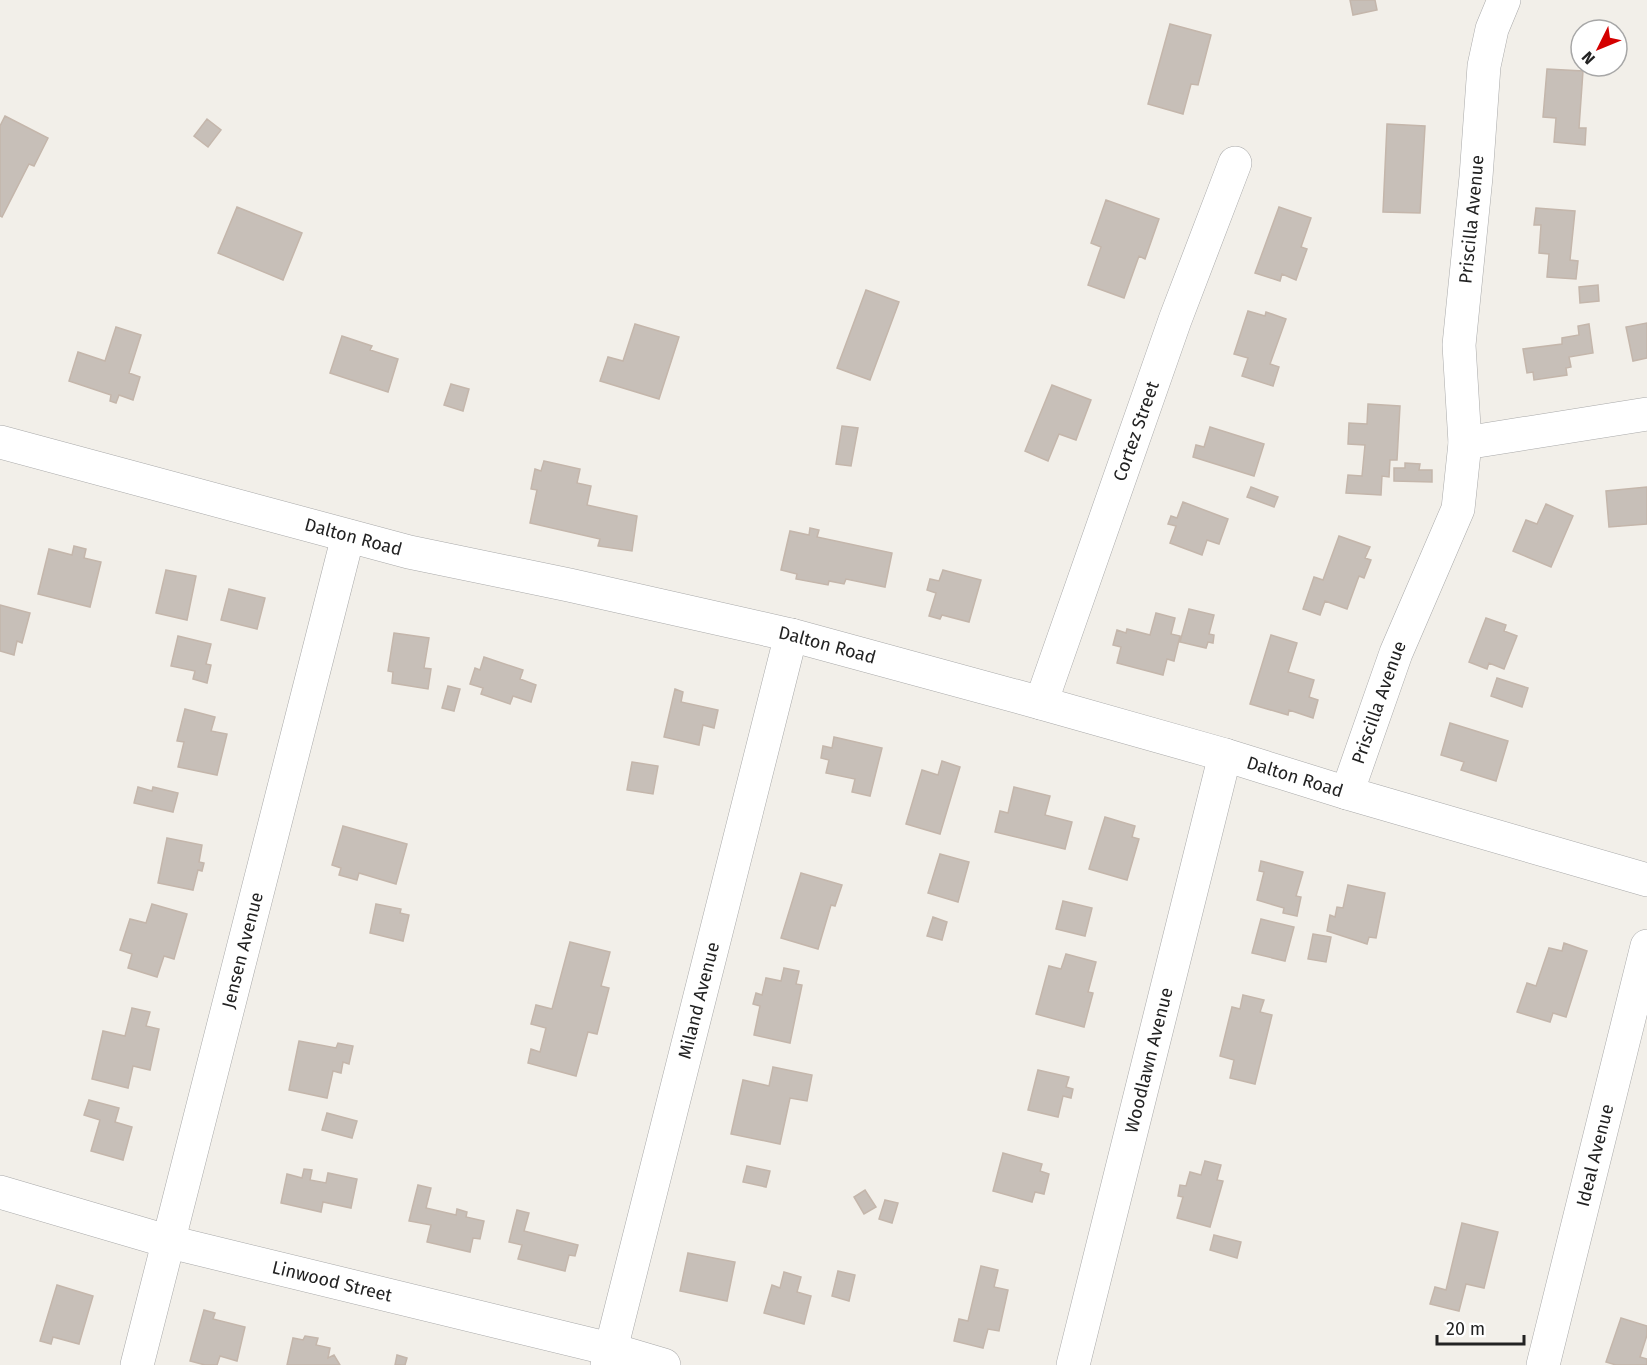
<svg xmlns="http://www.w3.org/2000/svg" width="1647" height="1365" font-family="'Fira Sans',sans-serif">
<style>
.building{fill:#c7bfb8;stroke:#c4b6ab;stroke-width:1.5}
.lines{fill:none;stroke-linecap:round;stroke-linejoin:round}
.minor-casing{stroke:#a9a9a9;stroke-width:34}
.minor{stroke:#fff;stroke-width:33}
.labels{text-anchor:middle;stroke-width:4.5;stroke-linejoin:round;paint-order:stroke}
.street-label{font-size:18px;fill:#222;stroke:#fff}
</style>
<rect width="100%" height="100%" fill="#f2efe9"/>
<!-- building -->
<path class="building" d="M1350,0H1375L1377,10L1353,15Z
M1170,24L1211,35L1198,85L1191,84L1183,114L1148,104Z
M1547,69L1583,71L1579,128H1586L1585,145L1554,142L1556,118L1543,117Z
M5,116L48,138L34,166L29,164L2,217L0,216V126Z
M207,119L221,130L208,147L194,136Z
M1387,124L1425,126L1420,213L1383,212Z
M1106,200L1159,219L1145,259L1139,256L1124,298L1088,285L1101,247L1091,243Z
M237,207L302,233L283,280L218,253Z
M1279,207L1311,218L1301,247L1307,249L1296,280L1282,274L1280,281L1255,273Z
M1536,208L1575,211L1570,260L1578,261L1576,279L1547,277L1549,254L1539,253L1541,225H1534Z
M1598,285L1599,301L1580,303L1579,287Z
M866,290L899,302L870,380L837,368Z
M1248,311L1265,316L1266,312L1286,319L1270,364L1279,367L1273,386L1242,376L1248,358L1234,354Z
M1647,323V358L1633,361L1626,327Z
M635,324L679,337L659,399L600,381L608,357L623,361Z
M1589,324L1593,353L1569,357L1571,367L1566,368L1567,375L1534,380L1533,372L1527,373L1523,349L1562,344V338L1579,335L1578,326Z
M116,327L141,335L129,373L140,377L133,400L119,395L116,403L110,401L111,395L69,381L78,352L105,361Z
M342,336L372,346L370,350L398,359L388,392L330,373Z
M451,384L469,389L463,411L444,405Z
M1052,385L1091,400L1076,440L1059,434L1048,461L1025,451Z
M1368,404L1400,406L1397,460H1390L1389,477L1382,476L1381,495L1346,493L1348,475L1362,476L1365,445L1348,444L1349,423L1367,424Z
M842,426L858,428L851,466L836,464Z
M1210,427L1264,444L1254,476L1193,457L1196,445L1204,447Z
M544,461L580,469L577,483L591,486L587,505L637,516L632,551L598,546L600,539L530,523L537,490L531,489L535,469L541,471Z
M1405,463L1420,464L1419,470H1432V482L1394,481V468H1405Z
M1251,487L1278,497L1274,507L1247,497Z
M1647,487V524L1609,527L1606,491Z
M1183,502L1228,519L1219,544L1207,540L1202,555L1170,543L1176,526L1168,524L1171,516L1177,518Z
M1546,504L1573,516L1551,567L1513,551L1526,520L1537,524Z
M810,528L819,530L817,537L892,553L885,587L846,579L844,584L829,581L828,585L796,579L797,574L781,570L790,531L809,535Z
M1339,536L1370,547L1365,558L1371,560L1364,578L1359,576L1347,609L1325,601L1320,615L1303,609L1314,577L1323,580Z
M74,546L86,549L84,558L101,562L90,607L38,594L49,549L72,555Z
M166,570L196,576L187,620L156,613Z
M943,570L981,580L969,622L942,615L940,619L929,616L936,593L927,590L930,579L939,581Z
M229,589L265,598L257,629L221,620Z
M0,605L30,613L22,643L17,641L14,655L0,651Z
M1189,609L1214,615L1209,634L1214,635L1213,643L1208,642L1206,648L1180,642Z
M1156,613L1175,618L1171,634L1180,636L1174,661L1167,659L1163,675L1117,663L1121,647L1113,645L1117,630L1126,633L1127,629L1150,635Z
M1486,618L1506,625L1504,631L1517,636L1504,669L1489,663L1487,669L1469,662Z
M394,633L429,638L424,668L431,669L428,689L392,683L393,672L388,671Z
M1271,635L1297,643L1288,672L1314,680L1309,697L1318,700L1313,718L1289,710L1288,715L1250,704Z
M178,636L211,644L206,664L211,665L207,683L193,679L195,671L171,666Z
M484,657L523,670L520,679L536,685L531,702L513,696L510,704L481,694L483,688L470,684L475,668L480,670Z
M1497,678L1528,688L1522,707L1491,696Z
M448,686L460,689L454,711L442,708Z
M675,689L683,692L681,702L718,710L714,728L703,725L699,745L664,737Z
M185,709L215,717L211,731L227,734L217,775L178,767L184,742L177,741Z
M1450,723L1508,741L1496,781L1461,770L1464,762L1441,755Z
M834,737L882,748L870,796L852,792L855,779L826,773L829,760L821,758L823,746L832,748Z
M942,761L960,767L940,834L906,824L922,770L938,775Z
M632,762L658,766L653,794L627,790Z
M138,787L152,791L153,787L178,793L173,812L134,803Z
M1014,787L1050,796L1045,815L1072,822L1065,849L995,832L1000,811L1008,813Z
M1105,817L1135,826L1132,837L1139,839L1127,880L1089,869Z
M343,826L407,844L396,884L359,873L357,880L339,875L341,868L332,865Z
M167,838L202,845L199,862L204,863L202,871L198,870L193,890L158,883Z
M940,854L969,862L958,902L928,893Z
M1261,861L1303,872L1296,896L1301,897L1297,916L1283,913L1284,908L1257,900L1264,872L1259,871Z
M801,873L842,885L835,906L831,905L818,949L781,938Z
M1348,885L1385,893L1376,938L1369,937L1367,944L1327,931L1330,915L1335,917L1337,907L1343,908Z
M1063,901L1092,908L1085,936L1056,929Z
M152,904L187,914L174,959L164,956L157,977L128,968L132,954L120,950L130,919L146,923Z
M376,904L401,909L400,913L409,915L403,941L370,933Z
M933,917L947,922L942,940L927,936Z
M1261,919L1294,927L1285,961L1252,953Z
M1313,934L1331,937L1326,962L1308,959Z
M570,942L610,952L601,986L609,988L597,1034L588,1032L576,1076L528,1063L531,1049L540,1052L546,1028L531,1024L536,1005L552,1009Z
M1564,943L1587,951L1566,1017L1553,1013L1550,1022L1517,1012L1527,983L1536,986L1549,948L1562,951Z
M1066,954L1096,962L1088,992L1093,993L1084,1027L1036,1014L1049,966L1061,969Z
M784,968L799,971L796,984L802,985L790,1043L754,1035L760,1006L753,1004L756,993L762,995L766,978L781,981Z
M1243,995L1264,1000L1260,1012L1272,1015L1255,1084L1230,1078L1234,1060L1220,1056L1232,1007L1240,1009Z
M132,1008L150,1012L146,1026L159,1029L150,1070L133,1066L128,1088L92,1079L103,1031L125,1036Z
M299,1041L336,1048L338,1043L353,1046L349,1064L343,1062L341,1073L333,1071L327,1098L289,1090Z
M773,1067L812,1075L807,1101L790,1098L780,1144L731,1134L743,1080L769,1086Z
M1038,1070L1069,1077L1066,1087L1073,1089L1071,1098L1063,1096L1058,1117L1028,1110Z
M89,1100L119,1108L115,1122L132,1127L123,1160L91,1151L100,1120L84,1115Z
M327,1113L357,1121L352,1138L322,1130Z
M1003,1153L1042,1164L1040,1171L1049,1174L1044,1194L1035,1192L1032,1202L993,1191Z
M1205,1161L1221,1165L1217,1180L1223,1181L1210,1227L1177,1218L1183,1197L1178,1196L1180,1185L1186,1186L1190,1172L1201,1175Z
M747,1166L770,1171L766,1187L743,1182Z
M304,1169L312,1170L310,1180L326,1183L328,1173L357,1179L351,1208L323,1202L321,1212L281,1203L287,1174L302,1178Z
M418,1185L431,1188L426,1208L456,1215L457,1209L467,1212L466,1217L484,1221L480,1239L473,1238L470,1252L427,1242L431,1225L409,1221Z
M865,1190L876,1207L864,1214L854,1197Z
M885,1200L898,1203L892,1223L879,1219Z
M517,1210L529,1213L524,1231L578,1245L575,1256L569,1255L565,1271L518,1259L522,1245L509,1242Z
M1462,1223L1498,1232L1484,1288L1466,1284L1459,1311L1430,1304L1435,1287L1446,1290Z
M1214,1235L1241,1242L1237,1258L1210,1250Z
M688,1253L735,1262L727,1301L680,1291Z
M981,1266L998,1270L994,1287L1008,1290L999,1331L988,1329L983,1348L954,1341L959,1319L968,1321Z
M838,1271L855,1275L849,1301L832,1296Z
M784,1272L801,1277L797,1292L811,1296L804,1324L764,1313L772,1285L780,1288Z
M57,1285L93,1296L79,1344L53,1337L51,1344L40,1341Z
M204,1310L215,1313L213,1319L245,1327L237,1361L220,1356L217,1365H205L190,1361Z
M1621,1318L1647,1326V1335L1640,1357L1647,1359V1365H1616L1606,1362Z
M305,1336L318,1338L316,1345L330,1348L328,1358L334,1355L340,1365H287L293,1338L303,1340Z
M397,1355L407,1358L405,1365H395Z"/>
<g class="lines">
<defs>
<g id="minor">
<path id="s1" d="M0,442L409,552L569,585L791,635L1041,703L1225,755L1347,793L1647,880"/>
<path d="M1465,443L1647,414"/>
<path id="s2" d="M1041,703L1175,320L1235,163"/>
<path id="s3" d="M1347,793L1396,653L1458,509L1465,443L1459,345L1476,177L1484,66L1492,29L1504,0"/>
<path id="s4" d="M0,1192L170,1242L610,1349L664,1365"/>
<path id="s5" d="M137,1365L348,536"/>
<path id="s6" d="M607,1365L791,635"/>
<path id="s7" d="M1073,1365L1225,755"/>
<path id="s8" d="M1543,1365L1647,946"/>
</g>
</defs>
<!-- minor casing -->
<use href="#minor" class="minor-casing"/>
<!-- minor -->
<use href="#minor" class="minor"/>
</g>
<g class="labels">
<!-- street labels -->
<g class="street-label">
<text dy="6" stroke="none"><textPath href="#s3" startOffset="596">Priscilla Avenue</textPath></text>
<text dy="6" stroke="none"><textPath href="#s2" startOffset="288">Cortez Street</textPath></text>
<text dy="6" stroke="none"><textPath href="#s1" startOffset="366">Dalton Road</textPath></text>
<text dy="6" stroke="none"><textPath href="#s1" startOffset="852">Dalton Road</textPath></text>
<text dy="6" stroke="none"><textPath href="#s3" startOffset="96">Priscilla Avenue</textPath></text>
<text dy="6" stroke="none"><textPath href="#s1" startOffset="1338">Dalton Road</textPath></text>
<text dy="6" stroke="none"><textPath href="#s5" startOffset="428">Jensen Avenue</textPath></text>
<text dy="6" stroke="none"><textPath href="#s6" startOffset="376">Miland Avenue</textPath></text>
<text dy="6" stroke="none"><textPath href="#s7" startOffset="314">Woodlawn Avenue</textPath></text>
<text dy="6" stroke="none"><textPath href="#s8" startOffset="216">Ideal Avenue</textPath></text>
<text dy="6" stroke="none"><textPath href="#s4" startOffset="344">Linwood Street</textPath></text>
</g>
</g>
<!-- north arrow -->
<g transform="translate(1599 48) rotate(227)"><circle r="28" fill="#ffffff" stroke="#a7a7a7" stroke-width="1.5"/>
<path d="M0-4.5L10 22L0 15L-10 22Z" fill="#d40000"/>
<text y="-9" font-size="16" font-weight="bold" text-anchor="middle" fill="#222222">N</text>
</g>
<!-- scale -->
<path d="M1437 1335v9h87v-9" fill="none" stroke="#222222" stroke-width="3"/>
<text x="1446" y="1335" font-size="18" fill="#222222" stroke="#ffffff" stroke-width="4.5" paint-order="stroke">20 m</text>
</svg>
